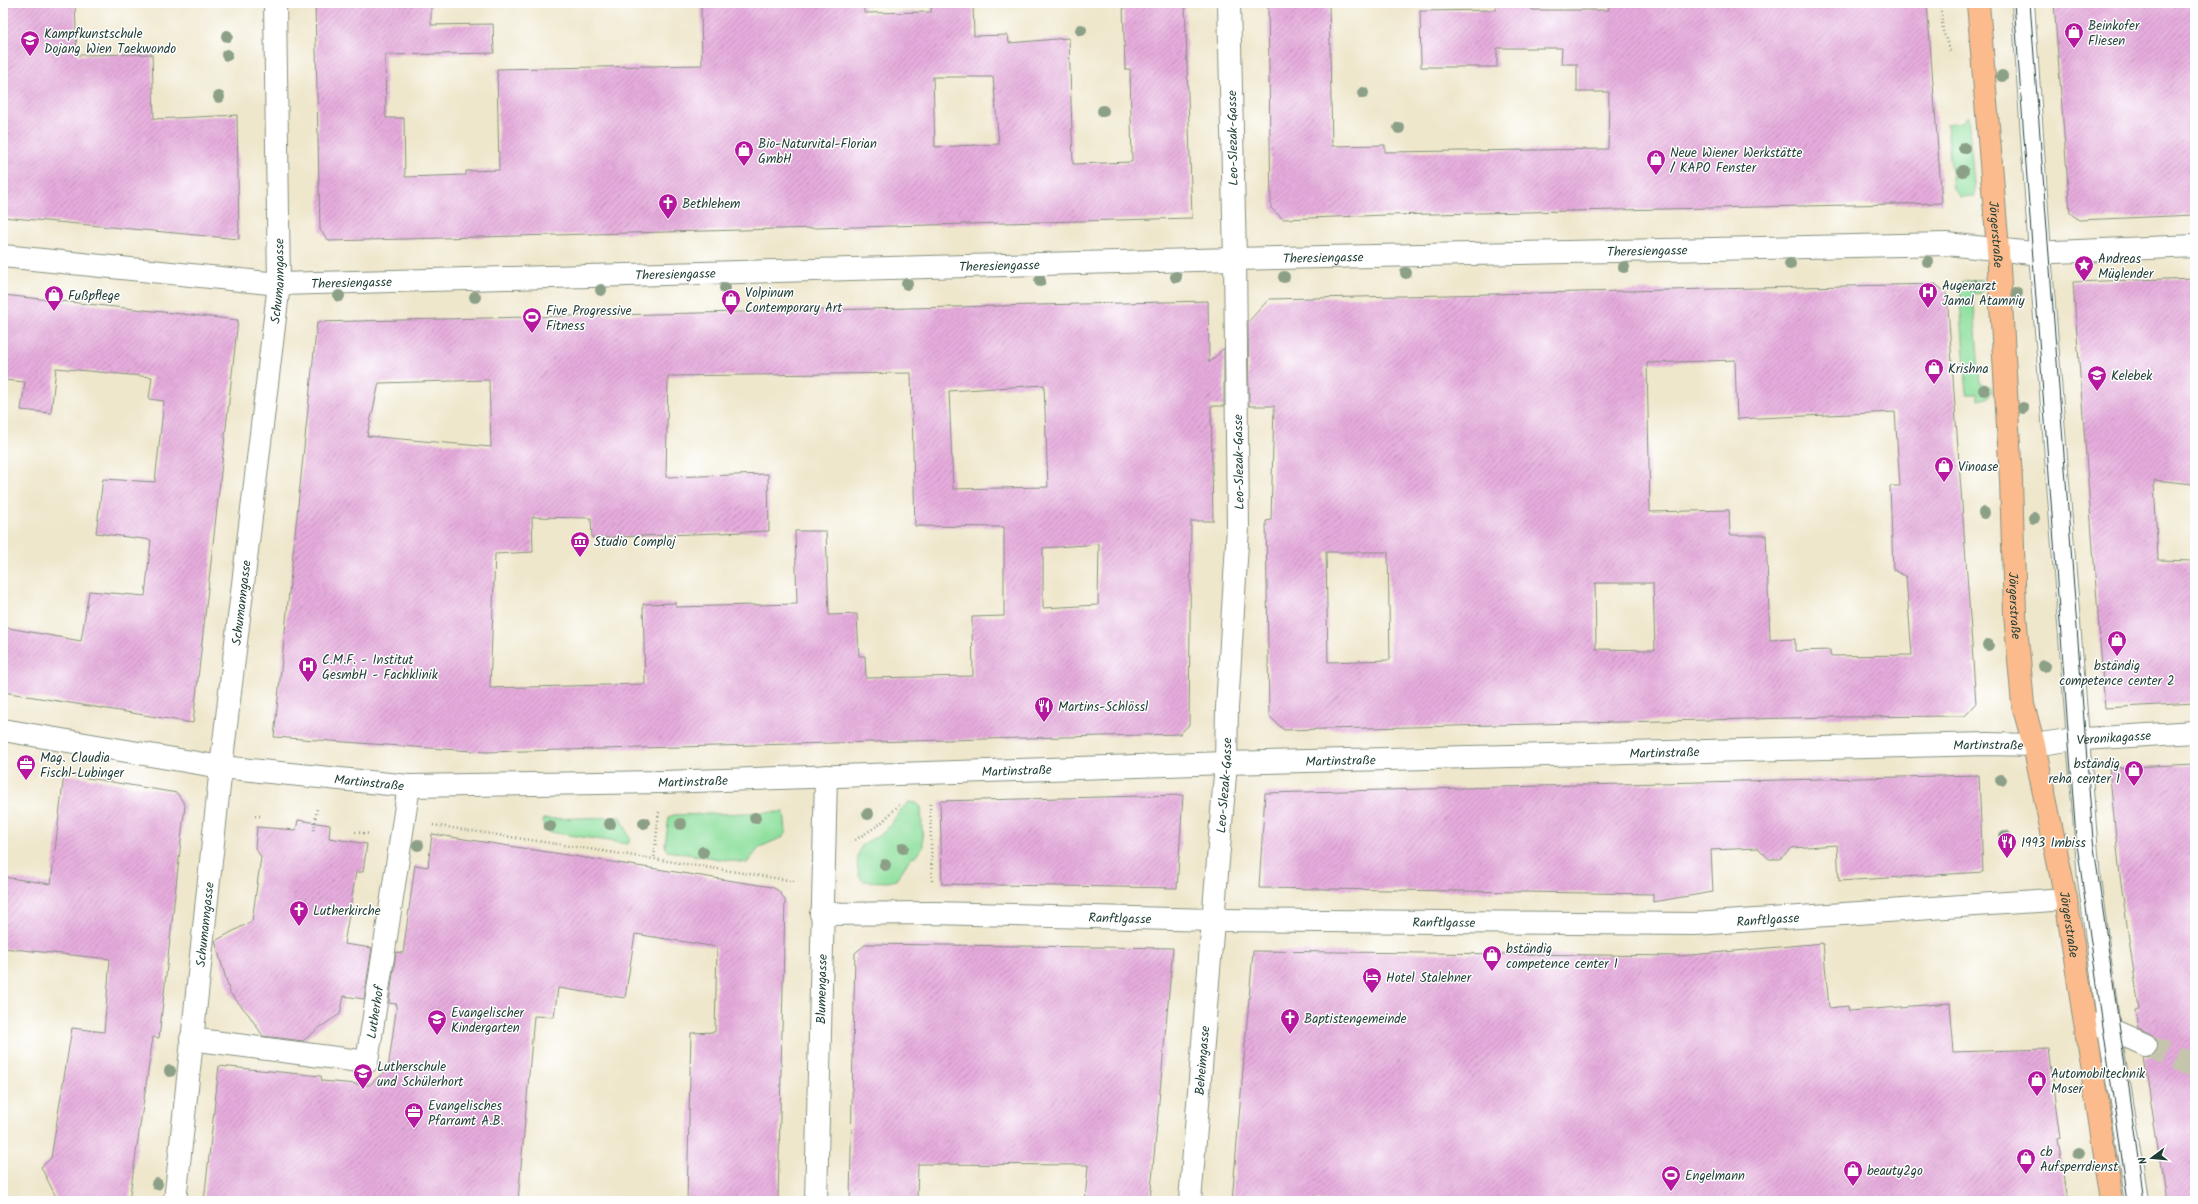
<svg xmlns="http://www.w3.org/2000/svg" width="2198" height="1204" font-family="Kalam,sans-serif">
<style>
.grass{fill:#90e09f;stroke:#588e6a}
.building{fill:url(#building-hatch);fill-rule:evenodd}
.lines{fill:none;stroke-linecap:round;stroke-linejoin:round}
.minor-tunnel{stroke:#c5c5ae;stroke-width:22;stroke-dasharray:22 11;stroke-linecap:butt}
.minor-casing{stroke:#879280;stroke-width:24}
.major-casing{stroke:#879280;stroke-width:24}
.path{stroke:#879280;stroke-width:2.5;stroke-dasharray:1 3;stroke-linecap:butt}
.minor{stroke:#fff;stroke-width:22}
.major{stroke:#fbbb8d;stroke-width:22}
.tram{stroke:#1f3d34;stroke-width:1}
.tree{fill:#8ca087}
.labels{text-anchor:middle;stroke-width:3;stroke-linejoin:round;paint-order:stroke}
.poi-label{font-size:13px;fill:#1f3d34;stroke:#fff;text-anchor:start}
.street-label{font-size:13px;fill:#1f3d34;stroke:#fff}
</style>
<defs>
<pattern id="building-hatch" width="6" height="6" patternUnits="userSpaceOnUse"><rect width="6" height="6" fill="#e6acdd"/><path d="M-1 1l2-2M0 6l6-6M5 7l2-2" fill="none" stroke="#ba8db4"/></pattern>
</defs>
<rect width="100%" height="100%" fill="#fff"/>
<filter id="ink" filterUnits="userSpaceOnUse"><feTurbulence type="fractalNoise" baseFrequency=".025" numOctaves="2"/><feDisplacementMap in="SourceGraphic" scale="8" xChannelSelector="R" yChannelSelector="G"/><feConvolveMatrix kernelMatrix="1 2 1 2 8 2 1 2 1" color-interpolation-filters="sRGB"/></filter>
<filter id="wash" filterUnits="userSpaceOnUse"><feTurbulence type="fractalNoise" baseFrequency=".012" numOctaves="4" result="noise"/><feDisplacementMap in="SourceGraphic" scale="16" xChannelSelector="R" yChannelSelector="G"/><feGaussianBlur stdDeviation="0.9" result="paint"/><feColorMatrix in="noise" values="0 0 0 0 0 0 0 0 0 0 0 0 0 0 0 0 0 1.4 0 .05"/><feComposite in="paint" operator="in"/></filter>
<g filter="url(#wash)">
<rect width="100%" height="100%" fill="#efe7cc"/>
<!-- grass -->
<path class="grass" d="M1968,116L1975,196L1960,197L1953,189L1947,124L1962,122Z
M1977,280H1981L1984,286L1980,293L1973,294L1980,383L1991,387L1992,391L1987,398L1978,400L1977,394H1967L1959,287L1964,281Z
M909,802L916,803L921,807L923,846L918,854L909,860L896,880L888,882L863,881C855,873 855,849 866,842C873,838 879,837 885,831C894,822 899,810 909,802Z
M784,812L786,832L783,837L760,847L747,863L667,851L665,845L669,817L674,815Z
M621,817L630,839L628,844L544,831L543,819Z"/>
<g id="blocks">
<!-- building -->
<path class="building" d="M3,3H75L77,55L152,54L154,119L237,115L239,239L3,217Z
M315,3H431V25L493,24L494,53L385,55L386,118H404L405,177L466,175V171L499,170L497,69L702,65L701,3H864V13L931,12L932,3H973L974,36L1008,35L1009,43L1069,38L1073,164L1132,162L1130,69H1125L1123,3H1185L1192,218L329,241L320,230ZM933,77H993L999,144L935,147Z
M1268,3H1329L1332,146L1385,145V152L1608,149L1609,92H1577V64H1561L1562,48H1497V67H1421L1420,11L1496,10V3H1532V10H1609V3H1927L1942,203L1387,215L1283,219L1271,208Z
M2054,3H2195V215L2079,220L2070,213Z
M2195,278V465H2192L2193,484L2154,480L2158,560L2195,561V703L2105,708L2073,282Z
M1935,284L1947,293L1971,631L1976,704L1965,716L1833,717L1284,730L1269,716L1266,521L1271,520L1274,406H1249L1248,322L1269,299ZM1735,360L1737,419L1895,412L1900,486H1890L1893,569L1906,577L1912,655L1830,656V650L1795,651V639L1770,640L1766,535H1730L1729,510L1650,512L1647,363ZM1326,552H1388L1390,660L1328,662ZM1595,583H1653L1655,650L1596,649Z
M3,295L238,320L193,723L3,692V627L81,641L89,591L145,596L151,540L96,533L103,479L155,482L164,401L149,399L152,377L56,368L51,413L21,410L25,382L3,380Z
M1208,301L1209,363L1224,348V406H1211L1213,521H1191L1189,725L1180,734L486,752L274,737L317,322ZM911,373L915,526L1004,527V616L972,617L973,676L866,678L865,656H859L857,614L829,615L826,531H795L797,604L676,607V603L643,604L645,684L490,688L495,554L533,552L532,517L591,518L592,538L769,531L768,474L666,477L668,376ZM489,380L491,447L367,436L379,383ZM1044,385L1048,487L953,489L949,391ZM1099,544L1098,605L1043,608V548Z
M2195,764V1201H2166L2144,1057L2154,1055L2158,1050V1043L2151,1034L2138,1028L2135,1010L2139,1009L2120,876L2109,768Z
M64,774L177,793L185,805L159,1038L153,1037L129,1201H58L41,1167L51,1158L72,1028L104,1032L110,959L3,948V877L51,884Z
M1979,775L1983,872L1839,881L1837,845L1792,848L1780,859H1769L1758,848L1711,850L1713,892L1653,902V894L1259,888L1265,793Z
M1183,795L1177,888L942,884L940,801Z
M298,820L330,825L329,838L367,844L363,872H356L344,944L372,948L364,999L344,996L340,1014L319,1028L303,1041L263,1036L249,1015L230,993L215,941L252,921L261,857L255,848L257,827L296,830Z
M432,834L772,887L779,891L785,900L778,1201H687L691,1033L715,1032L717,947L635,934L625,998L558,988L554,1017L534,1016L518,1201H204L219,1066L321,1076L322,1081L369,1085L388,1069L397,1004L389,1003L396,952L403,953L415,865L428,867Z
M1823,943L1829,1008L1848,1006L1849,1011L1950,1003L1954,1052L2049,1049L2061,1138L2058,1139L2067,1201H1232L1253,951L1680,956Z
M866,944L1173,948L1150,1201H1085L1088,1165L918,1164L917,1201H850L855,953Z"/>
</g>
</g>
<g filter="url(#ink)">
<use href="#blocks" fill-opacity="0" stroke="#879280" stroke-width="1"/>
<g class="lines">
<!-- minor-tunnel -->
<path class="minor-tunnel" d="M2146,1045L2195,1065"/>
<defs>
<g id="minor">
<path d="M2023,3L2040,253L2089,879L2109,1028L2137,1201"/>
<path id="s1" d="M3,256L279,284L1235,259L1947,244L2032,253L2195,246"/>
<path id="s2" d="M3,730L221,767L409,786L662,782L1226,763L1987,744L2034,745L2068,740L2195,732"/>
<path id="s3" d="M821,914L933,913L1213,920L1695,924L2066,899"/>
<path d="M2098,1024L2146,1045"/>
<path id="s4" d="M191,1039L367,1062L409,786"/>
<path id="s5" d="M175,1201L221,767L279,284L275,3"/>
<path id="s6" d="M816,1201L826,776"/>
<path id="s7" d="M1190,1201L1226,763L1227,708L1238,527L1235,259L1229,3"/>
</g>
<g id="major">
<path id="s8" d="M1978,3L1998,250L2011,480L2015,614L2023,705L2034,745L2066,899L2112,1201"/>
</g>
</defs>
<!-- minor casing -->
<use href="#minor" class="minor-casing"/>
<!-- major casing -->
<use href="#major" class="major-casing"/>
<!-- path -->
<path class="path" d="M1940,3L1943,31L1950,51
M930,804L932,883
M659,812L654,859L794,881
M255,816H261
M433,825L654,859
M314,830L317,808
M355,832L370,834
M855,840L880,824L899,805
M2075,1201H2078"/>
<!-- minor -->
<use href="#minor" class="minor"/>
<!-- major -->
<use href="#major" class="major"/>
<!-- tram -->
<path class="tram" d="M2014,3L2076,838L2128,1201
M2030,3L2093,840L2144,1201"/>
</g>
<!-- trees -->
<g class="tree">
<circle cx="1081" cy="30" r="6"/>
<circle cx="227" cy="36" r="6"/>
<circle cx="227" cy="55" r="6"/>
<circle cx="2002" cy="76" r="6"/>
<circle cx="1363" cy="93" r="6"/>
<circle cx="219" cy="97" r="6"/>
<circle cx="1103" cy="111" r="6"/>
<circle cx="1399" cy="128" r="6"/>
<circle cx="1964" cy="148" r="6"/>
<circle cx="1963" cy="171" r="6"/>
<circle cx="1928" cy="262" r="6"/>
<circle cx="1790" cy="264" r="6"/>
<circle cx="1624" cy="267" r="6"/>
<circle cx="1406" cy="273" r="6"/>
<circle cx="1176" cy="277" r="6"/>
<circle cx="1284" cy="277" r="6"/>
<circle cx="1040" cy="281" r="6"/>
<circle cx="907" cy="284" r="6"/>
<circle cx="1974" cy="285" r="6"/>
<circle cx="725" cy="288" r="6"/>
<circle cx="601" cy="290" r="6"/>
<circle cx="2017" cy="293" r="6"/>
<circle cx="339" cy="296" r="6"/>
<circle cx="475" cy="297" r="6"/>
<circle cx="1984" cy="390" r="6"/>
<circle cx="2023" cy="408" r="6"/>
<circle cx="1984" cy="513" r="6"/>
<circle cx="2034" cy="518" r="6"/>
<circle cx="1988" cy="645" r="6"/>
<circle cx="2044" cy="666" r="6"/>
<circle cx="2001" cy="780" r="6"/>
<circle cx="868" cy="814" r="6"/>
<circle cx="755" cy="818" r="6"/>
<circle cx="644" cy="823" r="6"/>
<circle cx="610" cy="824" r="6"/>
<circle cx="681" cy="824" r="6"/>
<circle cx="550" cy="826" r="6"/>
<circle cx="2005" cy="836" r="6"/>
<circle cx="418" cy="845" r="6"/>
<circle cx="903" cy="848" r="6"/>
<circle cx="703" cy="852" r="6"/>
<circle cx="885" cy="865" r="6"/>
<circle cx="170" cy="1071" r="6"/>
<circle cx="2079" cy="1153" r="6"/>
<circle cx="157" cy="1184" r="6"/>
</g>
</g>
<!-- icons -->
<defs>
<symbol id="shop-pin" viewBox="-11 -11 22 30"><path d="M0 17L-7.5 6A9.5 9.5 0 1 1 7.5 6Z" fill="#b5179e" stroke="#fff"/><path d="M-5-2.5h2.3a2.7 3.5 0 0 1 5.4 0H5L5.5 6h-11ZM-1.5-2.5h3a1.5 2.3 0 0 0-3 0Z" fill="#fff"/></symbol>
<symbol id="school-pin" viewBox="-11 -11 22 30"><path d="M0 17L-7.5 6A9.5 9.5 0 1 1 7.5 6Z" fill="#b5179e" stroke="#fff"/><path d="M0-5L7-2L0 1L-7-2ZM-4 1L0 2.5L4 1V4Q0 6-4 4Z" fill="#fff"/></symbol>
<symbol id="church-pin" viewBox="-11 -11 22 30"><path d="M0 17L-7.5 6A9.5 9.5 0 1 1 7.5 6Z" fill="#b5179e" stroke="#fff"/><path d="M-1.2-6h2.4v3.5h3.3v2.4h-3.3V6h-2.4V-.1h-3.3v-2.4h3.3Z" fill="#fff"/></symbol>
<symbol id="sight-pin" viewBox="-11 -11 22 30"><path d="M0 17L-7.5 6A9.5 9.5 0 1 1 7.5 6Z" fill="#b5179e" stroke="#fff"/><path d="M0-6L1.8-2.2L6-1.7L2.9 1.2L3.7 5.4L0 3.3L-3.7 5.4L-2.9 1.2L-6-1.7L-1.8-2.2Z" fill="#fff"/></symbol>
<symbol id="hospital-pin" viewBox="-11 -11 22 30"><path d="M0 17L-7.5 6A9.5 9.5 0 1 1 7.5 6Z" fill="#b5179e" stroke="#fff"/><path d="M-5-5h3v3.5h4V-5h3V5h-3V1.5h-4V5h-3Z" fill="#fff"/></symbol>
<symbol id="stadium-pin" viewBox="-11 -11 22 30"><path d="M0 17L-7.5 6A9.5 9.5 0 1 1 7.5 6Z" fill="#b5179e" stroke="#fff"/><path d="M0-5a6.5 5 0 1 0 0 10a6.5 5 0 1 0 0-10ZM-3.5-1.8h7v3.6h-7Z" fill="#fff"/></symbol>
<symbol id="museum-pin" viewBox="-11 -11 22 30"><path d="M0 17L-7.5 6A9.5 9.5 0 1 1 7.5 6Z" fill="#b5179e" stroke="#fff"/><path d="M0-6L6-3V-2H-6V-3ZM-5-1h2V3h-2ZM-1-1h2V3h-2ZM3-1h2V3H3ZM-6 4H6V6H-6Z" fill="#fff"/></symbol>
<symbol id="restaurant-pin" viewBox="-11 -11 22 30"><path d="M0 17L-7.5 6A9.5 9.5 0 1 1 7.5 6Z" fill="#b5179e" stroke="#fff"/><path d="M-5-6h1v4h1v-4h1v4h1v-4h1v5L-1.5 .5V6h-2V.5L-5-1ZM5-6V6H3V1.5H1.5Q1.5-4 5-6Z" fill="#fff"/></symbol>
<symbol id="office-pin" viewBox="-11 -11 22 30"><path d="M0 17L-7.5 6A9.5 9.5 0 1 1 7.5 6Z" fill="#b5179e" stroke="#fff"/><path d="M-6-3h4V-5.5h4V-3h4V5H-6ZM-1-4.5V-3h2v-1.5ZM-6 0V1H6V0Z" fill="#fff"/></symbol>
<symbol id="hotel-pin" viewBox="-11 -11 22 30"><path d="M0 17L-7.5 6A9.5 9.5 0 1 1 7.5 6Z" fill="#b5179e" stroke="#fff"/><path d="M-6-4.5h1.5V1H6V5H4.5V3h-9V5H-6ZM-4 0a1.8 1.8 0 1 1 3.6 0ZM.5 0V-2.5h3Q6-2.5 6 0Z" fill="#fff"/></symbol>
</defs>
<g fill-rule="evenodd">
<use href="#shop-pin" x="2063" y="21" width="22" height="30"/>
<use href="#school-pin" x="19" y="29" width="22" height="30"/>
<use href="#shop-pin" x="733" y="139" width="22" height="30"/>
<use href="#shop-pin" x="1645" y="148" width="22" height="30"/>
<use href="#church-pin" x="657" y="192" width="22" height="30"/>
<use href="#sight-pin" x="2073" y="254" width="22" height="30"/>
<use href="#hospital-pin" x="1917" y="281" width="22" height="30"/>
<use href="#shop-pin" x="43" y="284" width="22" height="30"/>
<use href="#shop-pin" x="720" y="288" width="22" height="30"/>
<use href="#stadium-pin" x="521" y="306" width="22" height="30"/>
<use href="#shop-pin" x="1923" y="357" width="22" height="30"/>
<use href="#school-pin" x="2086" y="364" width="22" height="30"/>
<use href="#shop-pin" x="1933" y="455" width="22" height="30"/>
<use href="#museum-pin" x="569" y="530" width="22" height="30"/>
<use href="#shop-pin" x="2106" y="629" width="22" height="30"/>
<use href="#hospital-pin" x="297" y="655" width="22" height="30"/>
<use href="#restaurant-pin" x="1033" y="695" width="22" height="30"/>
<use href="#office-pin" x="15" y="753" width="22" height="30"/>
<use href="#shop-pin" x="2123" y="759" width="22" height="30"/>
<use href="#restaurant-pin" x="1996" y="831" width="22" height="30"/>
<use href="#church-pin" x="288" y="899" width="22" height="30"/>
<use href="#shop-pin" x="1481" y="944" width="22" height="30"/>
<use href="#hotel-pin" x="1361" y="966" width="22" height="30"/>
<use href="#church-pin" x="1279" y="1007" width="22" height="30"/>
<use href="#school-pin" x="426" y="1008" width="22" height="30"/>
<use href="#school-pin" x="352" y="1062" width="22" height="30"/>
<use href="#shop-pin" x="2026" y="1069" width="22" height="30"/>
<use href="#office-pin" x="403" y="1101" width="22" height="30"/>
<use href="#shop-pin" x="2015" y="1147" width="22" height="30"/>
<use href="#shop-pin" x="1842" y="1159" width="22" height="30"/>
<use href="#stadium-pin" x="1660" y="1164" width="22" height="30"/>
</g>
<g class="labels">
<!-- poi labels -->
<g class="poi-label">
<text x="2088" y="30">Beinkofer<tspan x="2088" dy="15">Fliesen</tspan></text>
<text x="44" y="38">Kampfkunstschule<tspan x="44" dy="15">Dojang Wien Taekwondo</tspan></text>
<text x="758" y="148">Bio-Naturvital-Florian<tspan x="758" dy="15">GmbH</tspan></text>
<text x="1670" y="157">Neue Wiener Werkstätte<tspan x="1670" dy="15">/ KAPO Fenster</tspan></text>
<text x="682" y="208">Bethlehem</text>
<text x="2098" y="263">Andreas<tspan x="2098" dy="15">Müglender</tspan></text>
<text x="1942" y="290">Augenarzt<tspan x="1942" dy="15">Jamal Atamniy</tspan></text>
<text x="745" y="297">Volpinum<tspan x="745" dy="15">Contemporary Art</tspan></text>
<text x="68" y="300">Fußpflege</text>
<text x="546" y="315">Five Progressive<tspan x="546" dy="15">Fitness</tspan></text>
<text x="1948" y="373">Krishna</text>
<text x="2111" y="380">Kelebek</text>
<text x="1958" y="471">Vinoase</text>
<text x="594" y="546">Studio Comploj</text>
<text x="322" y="664">C.M.F. - Institut<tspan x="322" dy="15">GesmbH - Fachklinik</tspan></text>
<text x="2117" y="670" text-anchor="middle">bständig<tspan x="2117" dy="15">competence center 2</tspan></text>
<text x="1058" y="711">Martins-Schlössl</text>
<text x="40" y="762">Mag. Claudia<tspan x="40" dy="15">Fischl-Lubinger</tspan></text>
<text x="2120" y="768" text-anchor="end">bständig<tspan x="2120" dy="15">reha center 1</tspan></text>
<text x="2021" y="847">1993 Imbiss</text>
<text x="313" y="915">Lutherkirche</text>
<text x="1506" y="953">bständig<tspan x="1506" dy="15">competence center 1</tspan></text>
<text x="1386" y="982">Hotel Stalehner</text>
<text x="451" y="1017">Evangelischer<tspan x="451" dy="15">Kindergarten</tspan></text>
<text x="1304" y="1023">Baptistengemeinde</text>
<text x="377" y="1071">Lutherschule<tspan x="377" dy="15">und Schülerhort</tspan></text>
<text x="2051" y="1078">Automobiltechnik<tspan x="2051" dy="15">Moser</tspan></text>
<text x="428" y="1110">Evangelisches<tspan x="428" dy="15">Pfarramt A.B.</tspan></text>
<text x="2040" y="1156">cb<tspan x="2040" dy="15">Aufsperrdienst</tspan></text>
<text x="1867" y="1175">beauty2go</text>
<text x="1685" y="1180">Engelmann</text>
</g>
<!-- street labels -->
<g class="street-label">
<text transform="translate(1232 138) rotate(-91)" y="5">Leo-Slezak-Gasse</text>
<text dy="5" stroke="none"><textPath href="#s8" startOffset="232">Jörgerstraße</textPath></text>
<text dy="5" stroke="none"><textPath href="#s1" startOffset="1646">Theresiengasse</textPath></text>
<text dy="5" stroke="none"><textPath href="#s1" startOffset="1322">Theresiengasse</textPath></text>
<text dy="5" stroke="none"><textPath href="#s1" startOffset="998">Theresiengasse</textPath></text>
<text dy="5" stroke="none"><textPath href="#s1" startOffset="674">Theresiengasse</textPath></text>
<text dy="5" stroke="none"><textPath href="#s5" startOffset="926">Schumanngasse</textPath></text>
<text dy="5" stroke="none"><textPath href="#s1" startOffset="350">Theresiengasse</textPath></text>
<text transform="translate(1238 462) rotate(-91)" y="5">Leo-Slezak-Gasse</text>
<text dy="5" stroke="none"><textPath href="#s5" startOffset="602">Schumanngasse</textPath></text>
<text dy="5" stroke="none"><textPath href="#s8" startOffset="604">Jörgerstraße</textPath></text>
<text dy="5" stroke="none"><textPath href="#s2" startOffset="2116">Veronikagasse</textPath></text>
<text dy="5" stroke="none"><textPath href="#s2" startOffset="1990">Martinstraße</textPath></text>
<text dy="5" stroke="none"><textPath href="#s2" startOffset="1666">Martinstraße</textPath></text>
<text dy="5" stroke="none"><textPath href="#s2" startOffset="1342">Martinstraße</textPath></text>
<text dy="5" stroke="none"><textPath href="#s2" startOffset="1018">Martinstraße</textPath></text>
<text dy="5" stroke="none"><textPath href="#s2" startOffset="694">Martinstraße</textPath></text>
<text dy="5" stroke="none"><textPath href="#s2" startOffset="370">Martinstraße</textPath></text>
<text dy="5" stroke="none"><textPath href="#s7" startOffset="417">Leo-Slezak-Gasse</textPath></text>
<text dy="5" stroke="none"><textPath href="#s3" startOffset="299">Ranftlgasse</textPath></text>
<text dy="5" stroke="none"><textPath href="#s3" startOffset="947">Ranftlgasse</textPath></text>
<text dy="5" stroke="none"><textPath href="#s3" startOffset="623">Ranftlgasse</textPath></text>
<text dy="5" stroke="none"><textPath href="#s8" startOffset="928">Jörgerstraße</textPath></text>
<text dy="5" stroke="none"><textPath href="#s5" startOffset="278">Schumanngasse</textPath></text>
<text dy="5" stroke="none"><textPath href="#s6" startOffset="212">Blumengasse</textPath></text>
<text dy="5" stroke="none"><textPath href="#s4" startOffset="228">Lutherhof</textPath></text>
<text dy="5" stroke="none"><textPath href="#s7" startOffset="141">Beheimgasse</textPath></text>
</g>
</g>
<!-- margin -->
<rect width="2198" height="1204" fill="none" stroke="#fff" stroke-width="16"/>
<!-- north arrow -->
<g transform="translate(2152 1158) rotate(254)" stroke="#ffffff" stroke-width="3" paint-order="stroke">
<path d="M0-3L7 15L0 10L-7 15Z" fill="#1f3d34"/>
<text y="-6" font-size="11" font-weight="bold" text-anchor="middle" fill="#1f3d34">N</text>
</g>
</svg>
